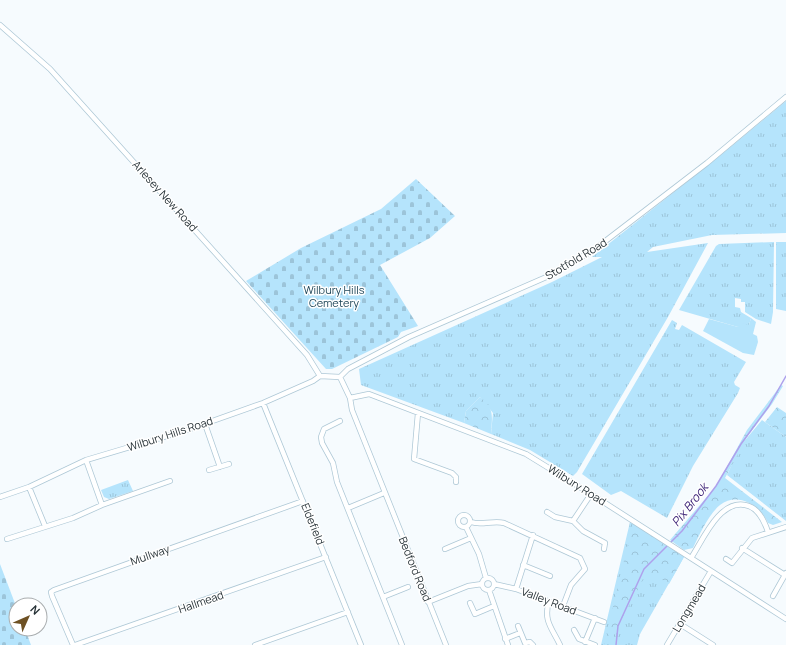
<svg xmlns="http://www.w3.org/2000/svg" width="786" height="645" font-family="Manrope,sans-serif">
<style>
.grass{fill:url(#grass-tufts)}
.forest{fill:url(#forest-crowns)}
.cemetery{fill:url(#cemetery-stones)}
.park{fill:#b5e4fc}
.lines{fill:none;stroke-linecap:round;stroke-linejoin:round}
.stream{stroke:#aea1ec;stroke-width:1.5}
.minor-casing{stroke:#aec8d6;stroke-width:6}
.minor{stroke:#fff;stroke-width:4.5}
.labels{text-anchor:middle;stroke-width:3;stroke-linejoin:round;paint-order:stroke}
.street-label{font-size:11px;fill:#273237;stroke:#fff}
.park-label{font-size:11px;fill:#1e4658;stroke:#fff}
.water-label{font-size:12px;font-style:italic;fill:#3b2176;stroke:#fff}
</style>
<defs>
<pattern id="grass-tufts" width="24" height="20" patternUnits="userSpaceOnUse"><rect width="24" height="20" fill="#b5e4fc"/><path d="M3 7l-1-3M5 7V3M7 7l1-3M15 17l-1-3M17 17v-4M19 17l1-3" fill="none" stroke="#9cc4d9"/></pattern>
<pattern id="forest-crowns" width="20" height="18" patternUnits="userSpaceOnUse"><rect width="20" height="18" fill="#b5e4fc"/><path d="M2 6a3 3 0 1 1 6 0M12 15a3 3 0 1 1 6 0" fill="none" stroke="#9cc4d9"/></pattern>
<pattern id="cemetery-stones" width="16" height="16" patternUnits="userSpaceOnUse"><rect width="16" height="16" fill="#b5e4fc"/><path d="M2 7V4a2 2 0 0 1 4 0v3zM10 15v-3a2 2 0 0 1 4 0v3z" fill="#9cc4d9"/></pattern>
</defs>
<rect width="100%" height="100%" fill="#f6fbfe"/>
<!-- grass -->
<path class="grass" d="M786,101V233L712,235L653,247L647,252L708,243L668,317L577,472L573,476L530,450L491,434L493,413L480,397L466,411L464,423L361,385L359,369L552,282L602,257H592L722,154Z
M774,242L773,312L771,324L756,319L745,312V302H741V299L735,298V307L740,308L741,312L751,318L749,325L738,327L679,310L716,246L719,244Z
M776,242H786V311L776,309Z
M672,320L677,323L675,329L679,330L682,325L746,362L734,382L735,385L740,388L738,393L693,466L667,518L621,491L611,495L582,474Z
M762,420L786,437V521L727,475L741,445Z
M128,480L133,491L109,499L104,497L101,490Z
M630,522L684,557L640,634L637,645H601Z"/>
<!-- forest -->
<path class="forest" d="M781,385L783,386L772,404L747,437L725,478L782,522L773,525L768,523C761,506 738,491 720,505C708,515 700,534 693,548L684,550L670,540L717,485L747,430Z
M480,397C495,409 492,416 491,434L464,423L466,411Z
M777,407L786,413V437L765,422Z
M633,523L684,557L669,584L648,571L622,618L612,639H610L607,645H604Z"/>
<!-- cemetery -->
<path class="cemetery" d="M416,179L455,216L430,238L380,265L418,326L401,332L398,337L332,369H326L246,281L301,248L381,209Z
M0,564L16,606V629H25L31,645H0Z"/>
<!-- park -->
<path class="park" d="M751,318L756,322L753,334L757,336L758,342L754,355L743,353L703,331L709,319L738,327L742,323L749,325Z"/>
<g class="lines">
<!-- stream -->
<path class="stream" d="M616,645L618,626L644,569L682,531L716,486L741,444L769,406L786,376"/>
<defs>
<path id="minor" d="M0,25L50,69L307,355L320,376
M340,377L348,369L409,337L551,275L595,249L707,163L786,97
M340,377L350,398L352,410L446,645
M350,398L369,394L526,454L591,494L786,619
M263,403L361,645
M418,413L414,459L452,473L456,477V482
M340,421L324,429L321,437L322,443L333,463L337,482L402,645
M205,424L220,467
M86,460L102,505
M209,470L229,464
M29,487L45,526
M0,497L29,487L86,460L190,429L263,403L313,381L320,376L340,377
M348,508L384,493
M547,512L555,517L573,521L583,531L605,543L604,549
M458 521a6 6 0 1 1 12 0a6 6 0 1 1-12 0Z
M573,521L591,494
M471,522C481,526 493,520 504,523L580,558L585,569L571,585L563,606
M466,527L479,554L486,578
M7,539L73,518L102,505L170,481
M742,548L785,575
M445,549L471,538
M691,558C703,540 719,500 745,505C758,507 764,520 768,532
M726,559L732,563L752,538L786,527
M523,565L550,576
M482 584a6 6 0 1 1 12 0a6 6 0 1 1-12 0Z
M494,584L516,589L604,622
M516,589L533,535
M489,590L508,645
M773,596L786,573
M383,597L408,587
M549,601C543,621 552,628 560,645
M428,602L468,586L482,584
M470,603L475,614L494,606
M680,624L713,645
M518,626L525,643L530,642L533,645
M574,630L579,639L595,645
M505,639L520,633
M585,642L595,618
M73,645L52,596L51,592L54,590L303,501
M75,645L326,557
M255,645L348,612
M667,645L711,571"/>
</defs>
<!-- minor casing -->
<use href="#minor" class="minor-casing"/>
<!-- minor -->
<use href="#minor" class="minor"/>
</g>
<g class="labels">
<!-- street labels -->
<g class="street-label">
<text transform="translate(165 196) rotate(48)" y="4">Arlesey New Road</text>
<text transform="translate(576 259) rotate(-31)" y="4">Stotfold Road</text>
<text transform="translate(170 434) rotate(-18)" y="4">Wilbury Hills Road</text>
<text transform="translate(577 485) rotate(32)" y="4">Wilbury Road</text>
<text transform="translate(313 524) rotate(68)" y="4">Eldefield</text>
<text transform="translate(150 555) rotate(-19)" y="4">Mullway</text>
<text transform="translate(415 569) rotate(68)" y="4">Bedford Road</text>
<text transform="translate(549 601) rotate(21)" y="4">Valley Road</text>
<text transform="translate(201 602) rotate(-19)" y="4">Hallmead</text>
<text transform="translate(689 608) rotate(-59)" y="4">Longmead</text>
</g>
<!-- park labels -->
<g class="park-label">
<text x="334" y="294">Wilbury Hills<tspan x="334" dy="13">Cemetery</tspan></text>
</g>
<!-- water labels -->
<g class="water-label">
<text transform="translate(690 505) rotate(-52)" y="4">Pix Brook</text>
</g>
</g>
<!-- north arrow -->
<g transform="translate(28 617) rotate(45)"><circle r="19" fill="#ffffff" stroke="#a9adaf"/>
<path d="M0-3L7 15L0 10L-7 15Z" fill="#6e5124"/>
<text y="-6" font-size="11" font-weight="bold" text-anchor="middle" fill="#273237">N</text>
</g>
</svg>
